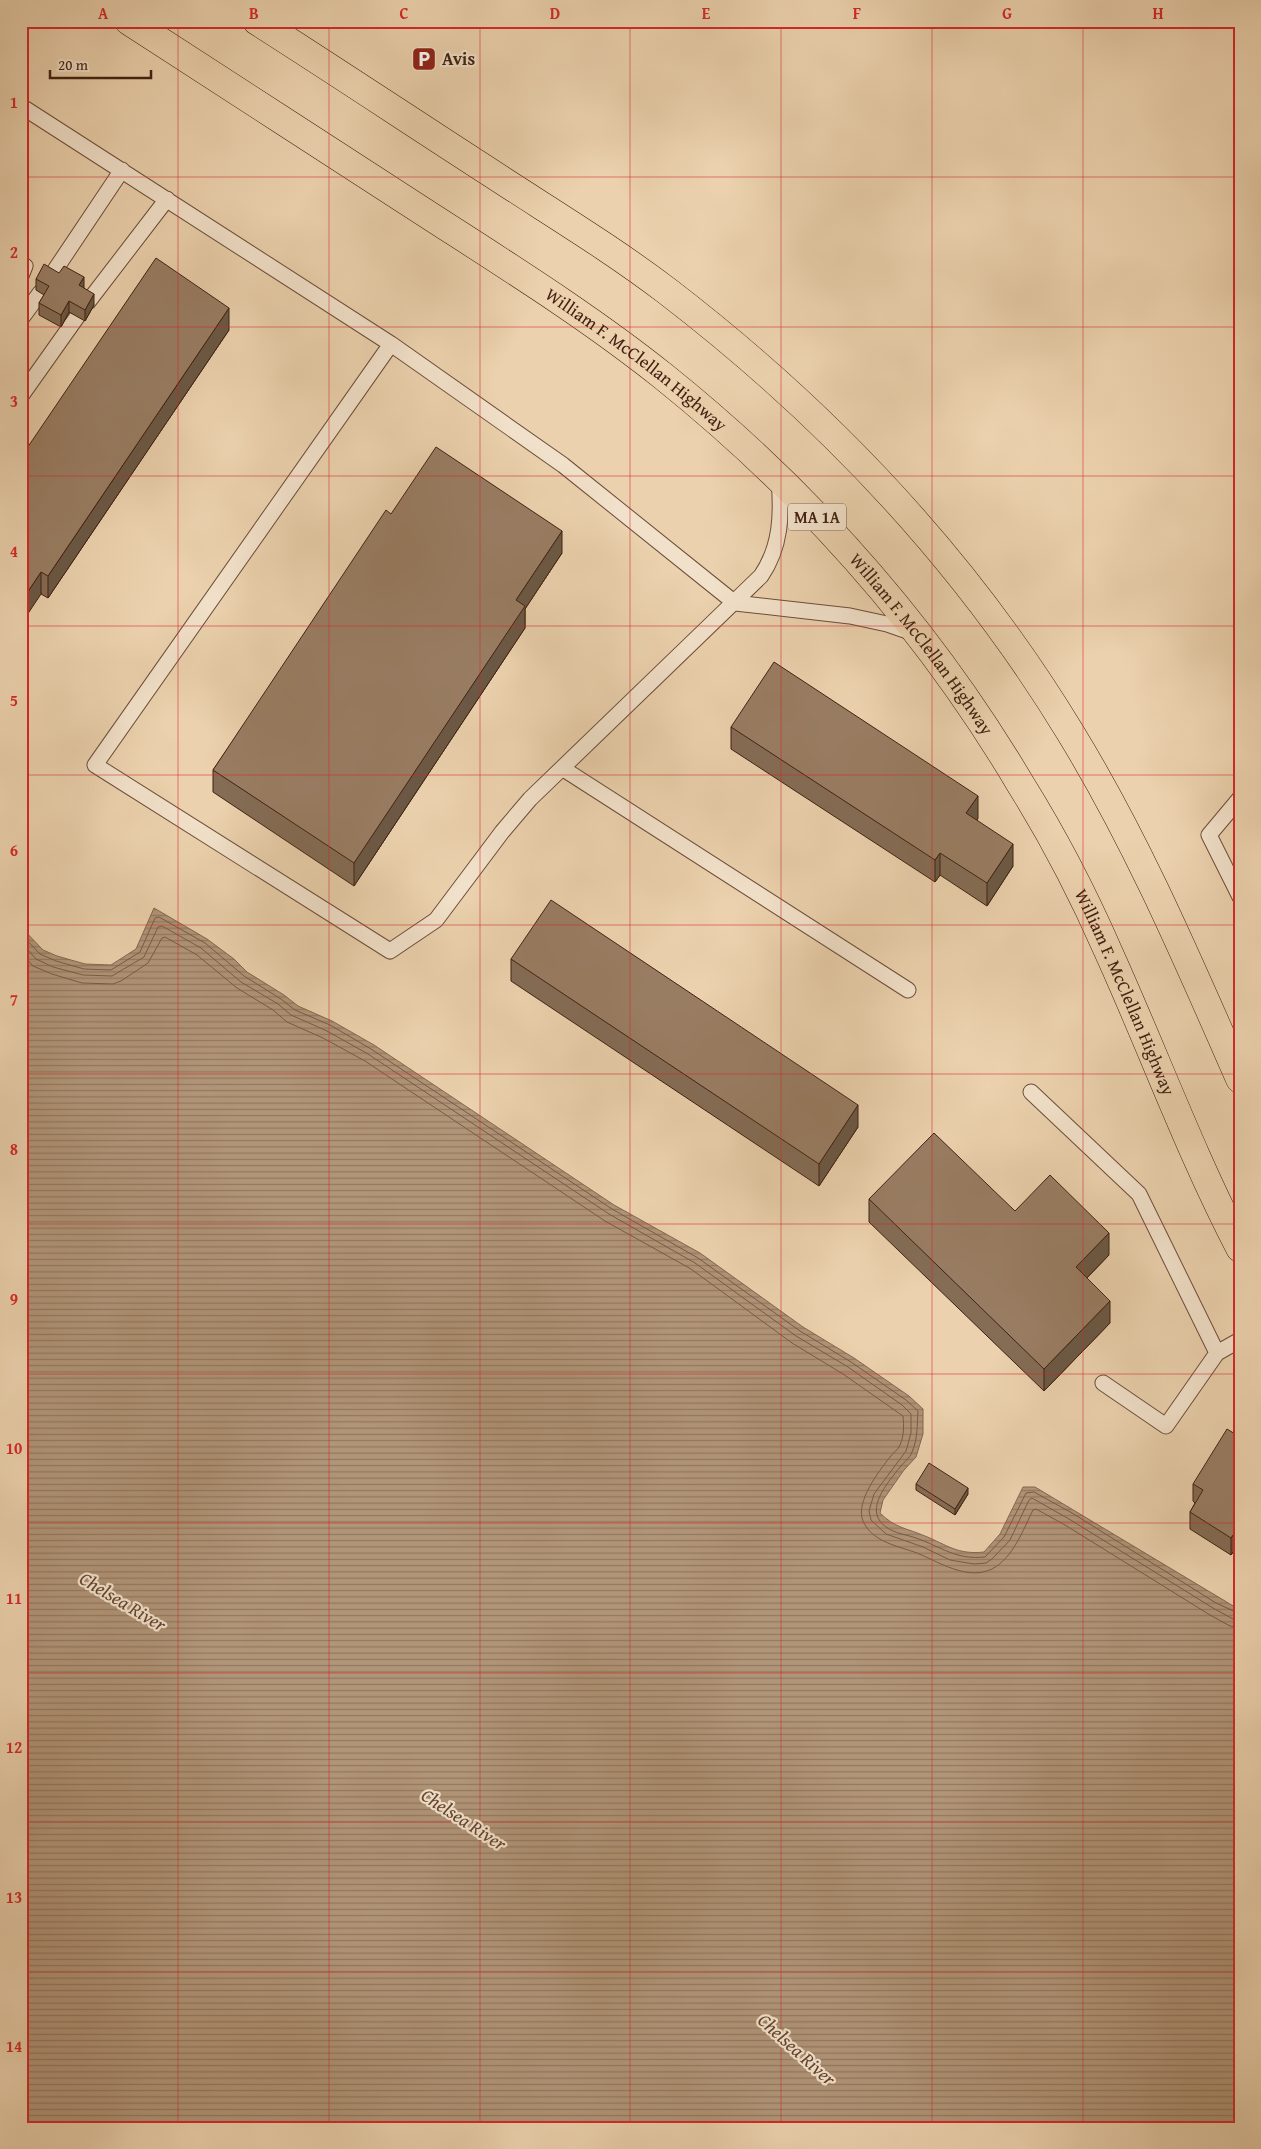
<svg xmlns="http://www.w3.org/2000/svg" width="1261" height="2149" font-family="'Gentium Book Plus',serif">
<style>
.water{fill:url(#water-rules);stroke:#84674f}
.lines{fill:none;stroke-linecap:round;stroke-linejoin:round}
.shore{stroke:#795b45;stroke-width:1}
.service-casing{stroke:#6c4d39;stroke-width:17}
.trunk-casing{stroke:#412112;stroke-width:29}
.service{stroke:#f2e1ca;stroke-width:15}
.trunk{stroke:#ebd1ad;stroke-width:28}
.wall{fill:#846c55;stroke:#412112}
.shaded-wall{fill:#6b5845;stroke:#412112}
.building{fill:#997d63;stroke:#412112}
.grid{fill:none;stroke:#d62828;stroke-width:1;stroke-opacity:0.55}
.labels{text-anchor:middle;stroke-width:4.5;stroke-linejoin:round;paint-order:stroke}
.shield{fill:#f2e1ca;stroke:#765b49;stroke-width:1}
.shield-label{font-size:16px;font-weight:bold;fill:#412112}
.poi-label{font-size:18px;font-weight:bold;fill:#412112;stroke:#f2e1ca;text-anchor:start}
.street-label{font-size:18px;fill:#412112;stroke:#f2e1ca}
.water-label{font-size:19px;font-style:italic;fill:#634431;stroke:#f2e1ca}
.neatline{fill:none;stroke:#d62828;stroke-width:2}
.grid-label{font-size:16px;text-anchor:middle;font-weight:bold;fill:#d62828}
</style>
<defs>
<pattern id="water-rules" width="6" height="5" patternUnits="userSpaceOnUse" patternTransform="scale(1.25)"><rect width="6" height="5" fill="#b19578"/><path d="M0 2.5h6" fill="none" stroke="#927961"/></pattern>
</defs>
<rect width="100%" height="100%" fill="#ebd1ad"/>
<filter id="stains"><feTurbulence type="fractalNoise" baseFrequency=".004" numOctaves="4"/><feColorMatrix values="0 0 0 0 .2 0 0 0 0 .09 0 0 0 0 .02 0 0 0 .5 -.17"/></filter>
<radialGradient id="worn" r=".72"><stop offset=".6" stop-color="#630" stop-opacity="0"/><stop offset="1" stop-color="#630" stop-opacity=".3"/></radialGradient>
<!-- water -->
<path class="water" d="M154,908L207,939L234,959L247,972L284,995L298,1006L332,1021L374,1045L614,1205L700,1253L803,1327L854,1358L909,1396L923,1409V1434L916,1457L904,1470L883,1500L880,1513C895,1528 906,1528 925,1536C947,1545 958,1555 984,1552L1000,1534L1023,1487H1035L1240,1610V2128H21V927L43,950L57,956L85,964L111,965L136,949Z"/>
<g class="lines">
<!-- shore -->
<path class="shore" d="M21,934L40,954L56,961L84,969L111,970L140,952L155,918L159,917L205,943L244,976L281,999L295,1010L330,1025L371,1049L612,1209L698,1258L800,1331L851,1362L906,1400L918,1411C917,1425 918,1438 912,1452C910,1458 904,1462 900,1467C886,1485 860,1514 891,1530C898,1534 908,1535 916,1538C942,1547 955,1560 985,1557L1004,1537L1026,1493L1034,1492L1072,1513L1216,1603L1240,1614
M21,942L36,959L53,967L83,975L112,976L144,957L158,927L162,926L201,948L241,982L278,1004L291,1015L327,1031L368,1054L609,1214L695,1263L796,1336L848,1367L902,1405L911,1414V1433L906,1451L874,1494L869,1511L871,1520L886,1534L923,1547L950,1560L974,1564L986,1563L992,1559L1010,1540L1029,1500L1032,1498L1069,1519L1213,1608L1233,1619L1240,1620
M21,953L33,966L52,974L82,983L113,984L121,981L148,963L162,938L165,937L197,955L237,988L273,1010L287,1022L323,1038L365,1061L605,1221L691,1269L792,1343L843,1374L903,1416C904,1426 904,1436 900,1445C898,1450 893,1453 890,1457C879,1471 855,1502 863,1521C872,1542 898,1546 917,1553C939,1562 967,1581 992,1569C1013,1558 1023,1530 1033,1510L1036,1509L1065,1525L1210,1615L1230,1626L1240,1628"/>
<defs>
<path id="service" d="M21,106L391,344L563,465L735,603L850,616L887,624L913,633
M21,263L25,266L21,276
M49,279L122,170
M88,302L167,199
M21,319L40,293
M391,344L95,765L390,951L436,920L502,832L530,799L761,576C781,547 782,514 779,480
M21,396L77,317
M562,768L908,990
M1240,798L1209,835L1240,897
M1031,1092L1139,1194L1217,1353
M1103,1383L1166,1426L1217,1353L1240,1340"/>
<g id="trunk">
<path id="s1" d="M129,21C229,86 330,151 430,216C509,267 589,317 663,376C805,490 928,628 1021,785C1054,838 1083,894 1108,951C1153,1050 1190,1152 1240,1248"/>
<path d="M257,21C337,72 415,124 494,175C552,213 612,249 667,291C826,413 966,561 1070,732C1138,843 1188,961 1240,1079"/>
</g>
</defs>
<!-- service casing -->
<use href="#service" class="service-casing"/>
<!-- trunk casing -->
<use href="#trunk" class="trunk-casing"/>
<!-- service -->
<use href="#service" class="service"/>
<!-- trunk -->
<use href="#trunk" class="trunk"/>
</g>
<!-- wall -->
<path class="wall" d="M36,279L84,288L94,305L85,321L69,312L61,327L39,315V303L44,295L36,290Z
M229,330L48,598L41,594L21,457Z
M391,514L562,553L525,609V628L354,886L213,792V770Z
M731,727L978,818L977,820L1013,866L987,906L940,875L935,882L731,749Z
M511,959L858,1127L819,1186L511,981Z
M869,1199L1015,1211L1109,1255L1087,1278L1110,1323L1044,1391L869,1222Z
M1240,1437V1542L1231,1555L1190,1529V1512L1195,1503L1193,1501V1484Z
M916,1484L968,1494L955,1515L916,1490Z"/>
<!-- shaded-wall -->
<path class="shaded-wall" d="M84,277V289L79,285Z
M94,294V305L85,321V310Z
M69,301V312L61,327V315Z
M229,308V330L48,598V576Z
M562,531V553L525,609V628L354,886V863L516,600Z
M41,572V594L21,624V602Z
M978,796V818L966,835V813Z
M1013,844V866L987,906V883Z
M940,853V875L935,882V860Z
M858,1105V1127L819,1186V1164Z
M1109,1233V1255L1076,1289V1267Z
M1110,1301V1323L1044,1391V1369Z
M968,1488V1494L955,1515V1509Z
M1240,1525V1542L1231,1555V1538Z"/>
<!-- building -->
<path class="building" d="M156,258L229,308L48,576L41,572L21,602V457Z
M44,264L59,273L64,266L84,277L79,285L94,294L85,310L69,301L61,315L39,303L49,286L36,279Z
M436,447L562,531L516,600L525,606L354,863L213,770L386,510L391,514Z
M774,662L978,796L966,813L1013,844L987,883L940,853L935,860L731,727Z
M551,900L858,1105L819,1164L511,959Z
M934,1133L1015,1211L1050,1175L1109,1233L1076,1267L1110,1301L1044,1369L869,1199Z
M1227,1429L1240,1437V1525L1231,1538L1190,1512L1203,1490L1193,1484Z
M929,1463L968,1488L955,1509L916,1484Z"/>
<!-- grid -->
<path class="grid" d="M178,21V2128M329,21V2128M480,21V2128M630,21V2128M781,21V2128M932,21V2128M1083,21V2128M21,177H1240M21,327H1240M21,476H1240M21,626H1240M21,775H1240M21,925H1240M21,1074H1240M21,1224H1240M21,1374H1240M21,1523H1240M21,1673H1240M21,1822H1240M21,1972H1240"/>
<!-- icons -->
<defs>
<symbol id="parking-square" viewBox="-11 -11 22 22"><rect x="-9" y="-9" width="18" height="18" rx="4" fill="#8f2418" stroke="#f2e1ca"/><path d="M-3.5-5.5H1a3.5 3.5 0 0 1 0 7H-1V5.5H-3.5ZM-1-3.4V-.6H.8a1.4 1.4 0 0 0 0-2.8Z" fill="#fff"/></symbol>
</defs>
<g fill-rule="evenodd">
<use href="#parking-square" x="410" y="45" width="28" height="28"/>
</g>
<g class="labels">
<!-- shield labels -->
<rect class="shield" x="788" y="503.5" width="58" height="27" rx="4"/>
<g class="shield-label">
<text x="817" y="523">MA 1A</text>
</g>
<!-- poi labels -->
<g class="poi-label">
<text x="442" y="65">Avis</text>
</g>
<!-- street labels -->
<g class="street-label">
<text dy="6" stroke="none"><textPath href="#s1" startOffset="610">William F. McClellan Highway</textPath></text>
<text dy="6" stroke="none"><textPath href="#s1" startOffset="1015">William F. McClellan Highway</textPath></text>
<text dy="6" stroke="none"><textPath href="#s1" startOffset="1420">William F. McClellan Highway</textPath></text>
</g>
<!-- water labels -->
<g class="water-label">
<text transform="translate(123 1601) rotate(31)" y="7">Chelsea River</text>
<text transform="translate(464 1819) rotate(33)" y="7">Chelsea River</text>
<text transform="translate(797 2049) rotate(42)" y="7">Chelsea River</text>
</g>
</g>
<!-- margin -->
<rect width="1261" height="2149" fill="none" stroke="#ebd1ad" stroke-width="55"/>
<!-- scale -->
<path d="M50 70v8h101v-8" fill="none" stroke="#412112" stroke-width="2.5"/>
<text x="58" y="70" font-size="15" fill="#412112" stroke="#f2e1ca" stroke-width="4" paint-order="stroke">20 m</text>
<rect x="28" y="28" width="1206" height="2094" class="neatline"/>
<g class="grid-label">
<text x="103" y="19">A</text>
<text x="254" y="19">B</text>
<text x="404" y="19">C</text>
<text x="555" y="19">D</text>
<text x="706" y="19">E</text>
<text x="857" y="19">F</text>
<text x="1007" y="19">G</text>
<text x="1158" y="19">H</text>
<text x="14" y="108">1</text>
<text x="14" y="258">2</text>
<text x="14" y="407">3</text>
<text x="14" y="557">4</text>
<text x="14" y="706">5</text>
<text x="14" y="856">6</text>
<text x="14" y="1005">7</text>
<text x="14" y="1155">8</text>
<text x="14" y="1305">9</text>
<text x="14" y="1454">10</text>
<text x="14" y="1604">11</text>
<text x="14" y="1753">12</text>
<text x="14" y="1903">13</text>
<text x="14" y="2052">14</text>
</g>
<rect width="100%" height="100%" filter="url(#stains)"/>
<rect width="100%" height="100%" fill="url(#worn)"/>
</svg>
